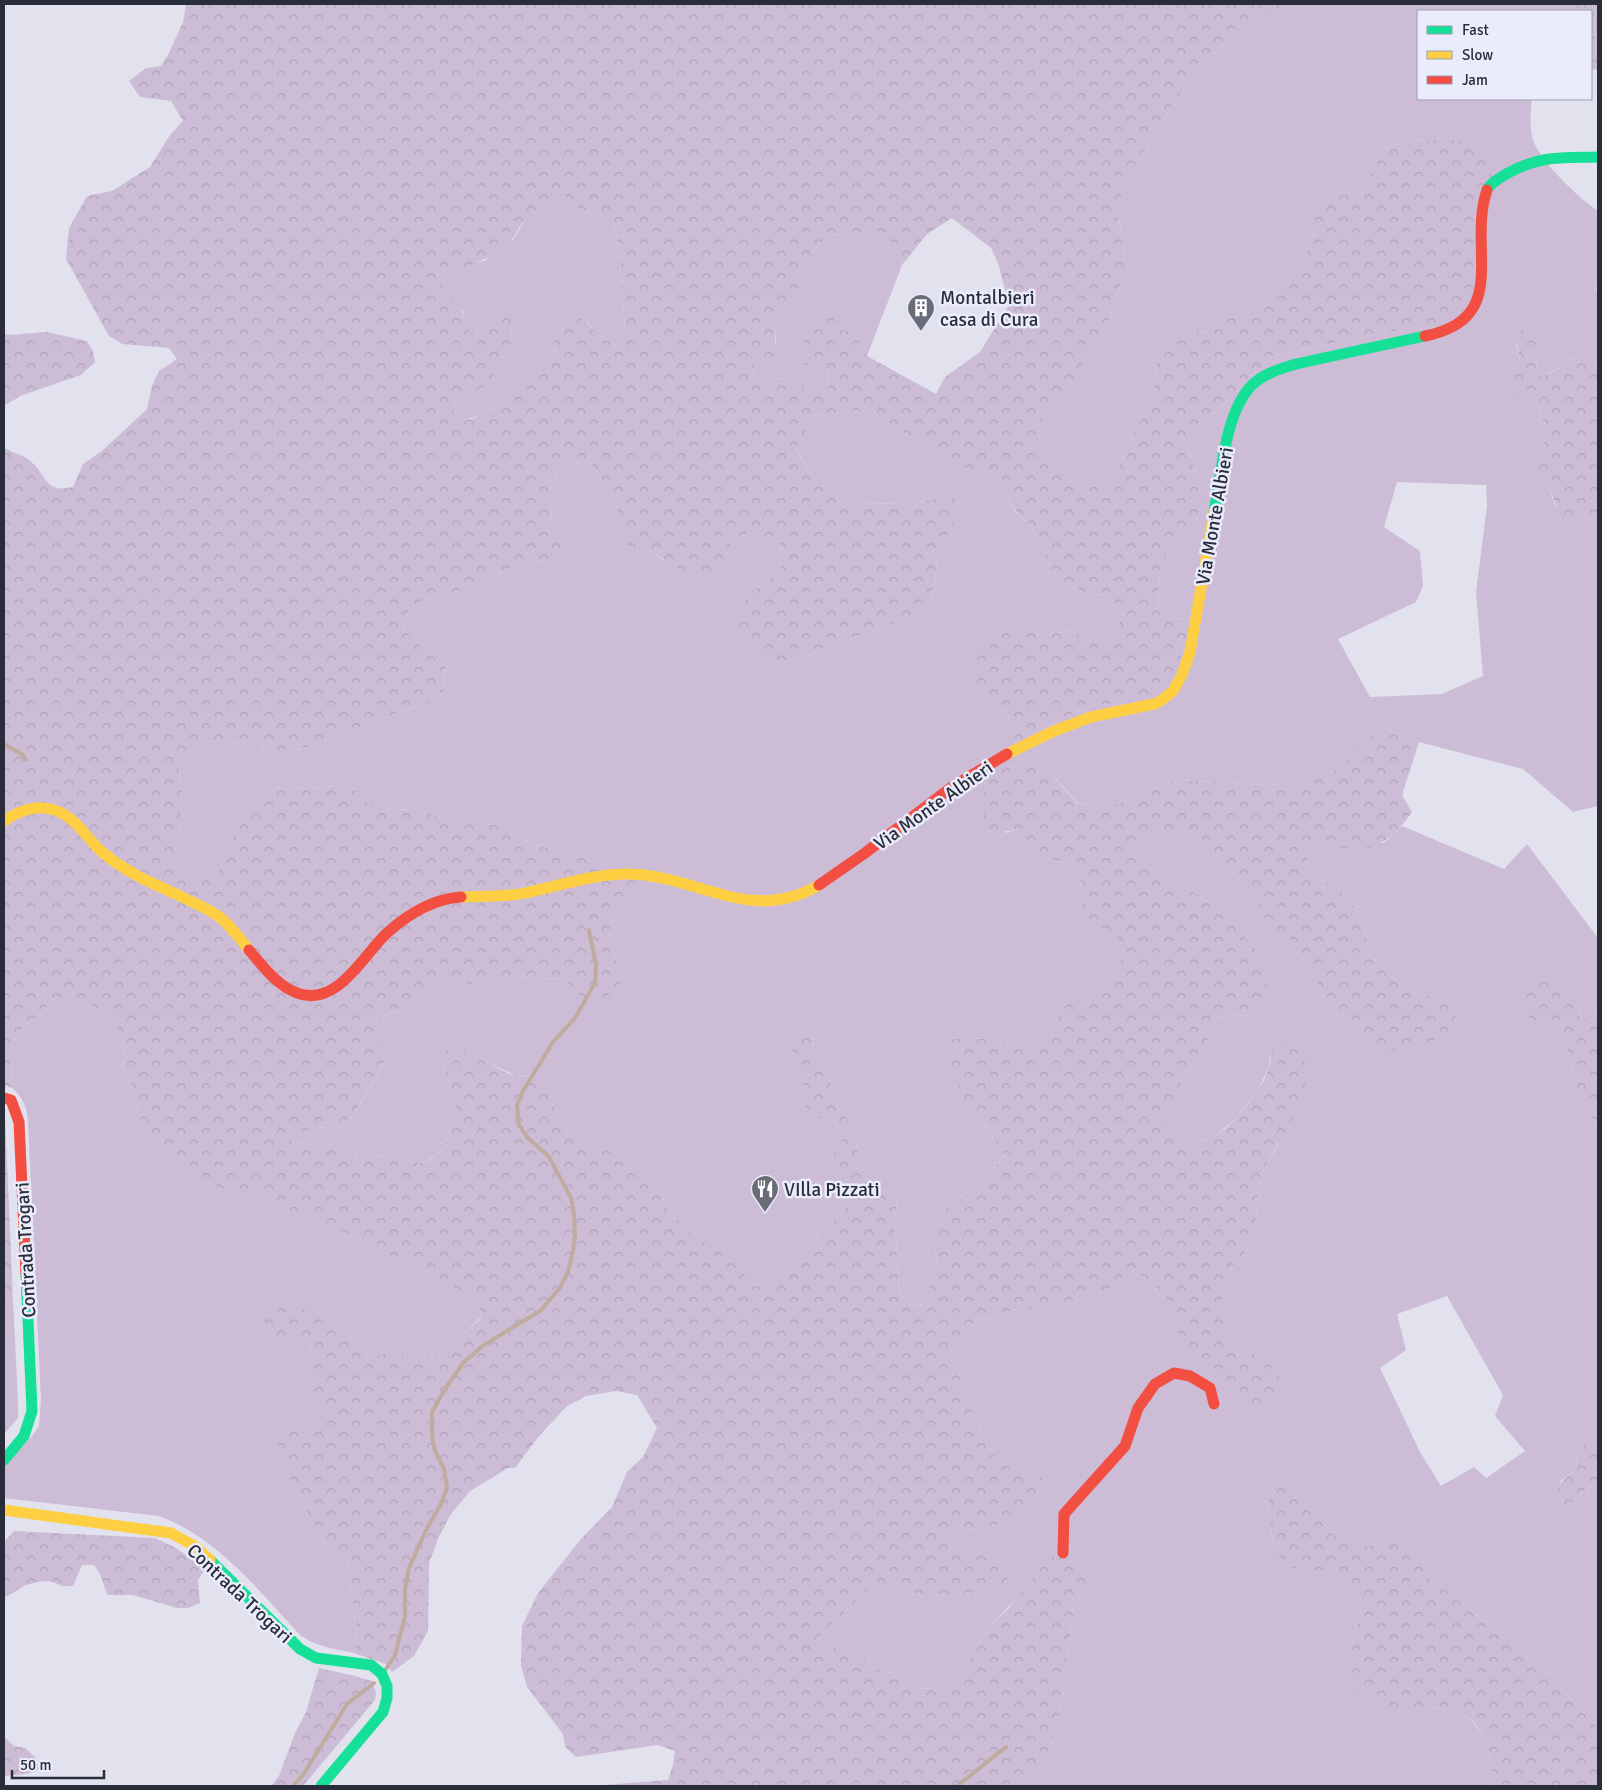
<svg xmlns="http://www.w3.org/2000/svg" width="1602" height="1790" font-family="Signika,sans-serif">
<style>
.green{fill:#ccbcd6;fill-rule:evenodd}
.forest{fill:url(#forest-crowns);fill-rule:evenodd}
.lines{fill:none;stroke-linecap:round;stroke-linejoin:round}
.stream{stroke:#c0ac9e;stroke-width:4}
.fast{stroke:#16e098;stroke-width:11}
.slow{stroke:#ffcf43;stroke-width:11}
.jam{stroke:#f24e42;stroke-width:11}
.labels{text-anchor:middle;stroke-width:5;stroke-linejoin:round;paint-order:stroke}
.poi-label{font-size:19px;fill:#292d39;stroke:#eaebfb;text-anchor:start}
.street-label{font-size:19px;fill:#292d39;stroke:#eaebfb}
</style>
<defs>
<pattern id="forest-crowns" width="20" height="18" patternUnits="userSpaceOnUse" patternTransform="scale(1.25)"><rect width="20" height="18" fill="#ccbcd6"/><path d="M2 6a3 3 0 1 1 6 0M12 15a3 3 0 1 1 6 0" fill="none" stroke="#afa2b8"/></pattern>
</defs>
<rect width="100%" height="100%" fill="#e2e2ee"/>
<!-- green -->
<path class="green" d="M1285,4H1566L1561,11H1418V99H1532C1530,111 1530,125 1532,137C1537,159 1580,199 1598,211V281L1596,290L1598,292V368L1583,364L1576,359L1567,360L1561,367L1543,376L1536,369L1537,359L1543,341L1516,344L1520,362L1516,396L1535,399L1539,409L1540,418L1547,425L1548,435L1538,452L1536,471L1548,485L1555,506L1575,521L1585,518L1598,519V806L1573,812L1523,769L1419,742L1388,730L1334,771L1312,783L1265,785L1178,780L1145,792L1121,803L1098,806L1078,803L1040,761L1002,769L1005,833L1018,829L1042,859L1064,862L1081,873L1080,893L1116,933L1127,952L1098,997L1070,999L1052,1027L1034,1044L965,1037V1100L983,1122L1004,1155L990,1174L947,1208L933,1230L937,1263L925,1306L909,1305L899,1291L895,1222L897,1198L867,1181L853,1134L840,1102L815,1054L812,1035L788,1041L805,1090L806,1113L835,1122L841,1143L836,1176L844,1184L853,1199L795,1262L766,1284L754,1286L744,1274L716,1247L694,1235L668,1209L656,1182L614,1152L588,1144L570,1134L558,1117L551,1102L550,1087L537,1075L516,1076L479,1058L440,1054L456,1105L446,1147L427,1162L416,1163L394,1155L370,1156L348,1153L340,1145L329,1142L294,1144L287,1135C295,1134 301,1131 309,1129C320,1126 334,1129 345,1124C352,1121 381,1071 384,1061L378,1045L376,1018L400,1010L421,992L445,977L479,987L509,977L566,979L582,998L622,980L608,936L613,918L635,885L608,866L528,842L495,825L451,820L414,809L393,810L368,803L350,785L295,789L275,788L233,837L219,873L194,887L175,873V850L181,823L182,795L178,759L202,742L228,740L287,753L315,745L413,707L427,704L444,691L445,667L402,629L409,610L433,594L472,590L500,573L523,562L545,560L562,544L552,528L550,482L563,465L590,462L615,499L620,523L648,549L664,561L731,540L748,533L782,545L780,571L753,591L773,665L808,655L830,645L874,631L928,610L935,583L937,555L953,524L934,499L908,504L855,503L817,484L796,448L815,415L872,410L888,423L931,449L942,464H958L970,471L982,468L1004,488L1014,510L1035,532L1051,569L1063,582L1082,592L1107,596L1124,614L1110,637L1092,642L1071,631L1042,635L1013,626L973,684L1009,716L1016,742L1070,715L1097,704L1117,705L1189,618L1169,619L1159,612C1157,592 1159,565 1171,548C1180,536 1193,526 1200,512C1204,504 1204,493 1206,485L1195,470L1186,442L1200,423L1217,411L1273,356L1387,332L1406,330L1467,148L1458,140C1431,140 1411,139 1384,148L1361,194L1349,195L1314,230L1310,247L1295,269L1277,288L1247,314L1226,319L1211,331L1185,333L1157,366L1156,383L1150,400L1117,470L1109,481L1088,487L1073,480L1058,469L1041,448L1038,425L1070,392L1081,363L1107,326L1116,298L1128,269L1117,208L1126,183L1177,98L1237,27L1264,16ZM1397,482L1486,485L1487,506L1476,592L1483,676L1442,694L1370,697L1338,639L1416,602L1423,586L1420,551L1384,527Z
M1594,4H1598V59L1595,44Z
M565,196L581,212C594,213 603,216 614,223L620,258L625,331L628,343L617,347L598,334L583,318L554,348C554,356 555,365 549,370C546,373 541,373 538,376C515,392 490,418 460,420L454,410L456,399L466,393L478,392L494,377L497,366L509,347L512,336L511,324L495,314L491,327L482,333L470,332L464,323L463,310L437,293L444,281L462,267L473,263L484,261L513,240L525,220L543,204L554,199Z
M866,231C870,231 875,230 879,231C891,237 901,252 902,265L867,356L859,348L848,331L837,329L803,342L804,365L816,364L827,366L828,390L816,391L804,389L785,378L761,380L752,374L754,363L766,361L776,343L775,331L777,320L793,304L803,271L814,250L831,235L854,233Z
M1402,826L1504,869L1527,844L1598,938V1010L1590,1020L1580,1019L1579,1004L1573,990L1558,985L1549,1024C1554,1031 1561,1038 1565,1046C1577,1073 1574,1104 1598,1124V1448L1591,1445L1576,1457L1577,1468L1560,1482L1571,1504L1588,1488L1598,1484V1729L1549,1674L1526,1656L1507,1635L1484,1621L1448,1591L1432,1585L1420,1554L1407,1541L1387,1542L1366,1546L1345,1542L1333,1534L1317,1516L1297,1499L1280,1479L1267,1497L1273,1543L1303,1570H1323L1344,1580L1362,1605L1349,1658L1389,1713L1439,1707L1457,1711L1472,1721L1486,1738L1494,1786H1009L1034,1765L1050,1748L1059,1720L1074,1607L1089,1577L1021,1594L992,1624L959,1677L938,1689L910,1688L896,1674L877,1669L844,1643L827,1650L819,1638C836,1618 857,1602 875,1583L923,1596L952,1595L975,1593L997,1589L1013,1575L998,1560L976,1553L956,1549L943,1542L952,1532L997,1525L1039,1473L1017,1469L998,1463L973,1415L965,1389L948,1345L979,1320L1010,1311L1038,1309L1049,1306L1067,1310L1079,1292L1094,1295L1104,1292L1122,1278L1140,1275L1154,1285L1168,1300L1181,1343L1193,1359L1207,1364L1215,1373L1261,1357L1240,1349L1228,1336L1222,1317V1286L1232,1267L1246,1252L1256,1223L1257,1202L1262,1173L1279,1144L1270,1055L1269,1067L1257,1092L1238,1116L1215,1137L1194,1144L1173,1135L1163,1117L1182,1082L1204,1048L1217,1017L1239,1015L1258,1016L1236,927L1197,894L1165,878L1142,863L1135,835L1179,829L1206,842L1220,858L1239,878L1255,898L1262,914L1272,928L1289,938L1335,1011L1352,1032L1424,1041L1446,1037L1459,1025L1452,1007L1435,997L1413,992L1389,975L1370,956L1365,932L1357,910L1337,887L1315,878L1306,862L1316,842L1384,843ZM1447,1296L1503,1395L1495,1416L1525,1451L1486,1478L1474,1467L1441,1486L1420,1452L1380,1368L1406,1350L1397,1314Z
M50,999L92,1005L108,1016L118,1029L125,1046L123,1070L134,1090L138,1113L189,1167L210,1184L234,1194L265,1197L300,1216L326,1226L415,1267L452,1286L478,1301L481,1317L457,1341L437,1356L413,1357L390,1353L369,1357L350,1337L325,1317L278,1339L298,1338L312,1347L309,1366L311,1390L325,1415L287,1474L300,1494L309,1518L323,1541L348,1561L357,1637L354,1653C336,1649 316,1647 300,1635C259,1591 217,1537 159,1516L4,1498V1466L33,1435L39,1426L41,1400L28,1121C27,1108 23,1097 12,1088L11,1044L23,1027L46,1011Z
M4,1299L13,1300L18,1401V1418L4,1434Z"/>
<!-- forest -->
<path class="forest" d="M186,4H1285L1264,17L1237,27L1177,98L1126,183L1117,209L1128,269L1116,298L1107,326L1082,363L1070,392L1038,425L1041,448L1058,469L1073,480L1088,487L1109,481L1117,470L1150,400L1156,383L1157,366L1163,339L1185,333L1211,331L1226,319L1247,314L1277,288L1295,269L1310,247L1314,230L1317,202L1328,196L1361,194L1384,148L1404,142L1431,140H1459L1485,161L1494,182L1476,293L1456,310L1440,321L1406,330L1387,332L1273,356L1217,411L1200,423L1186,442L1195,470L1206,485C1204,493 1204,504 1200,512C1193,526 1180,536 1171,548C1159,565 1157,592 1159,612L1169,619L1189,618L1187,645L1163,692L1117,705L1097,704L1070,715L1016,742L1009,716L973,684L977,658L999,637L1013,626L1042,635L1071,631L1092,642L1110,637L1124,614L1107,596L1082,592L1063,582L1051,569L1035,532L1014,509L1004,488L982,468L970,471L958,464H942L931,449L888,423L872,410L815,415L796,449L817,484L855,503L908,504L934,499H955L953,524L937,555L935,583L928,610L874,631L830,645L808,655L773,665L754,653L740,632L738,612L753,591L780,571L782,545L748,533L731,540L725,569L708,575L691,573L674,567L648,549L629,547L620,523L615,499L590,462L563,465L550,482L552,528L562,544L557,556L545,560L523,562L500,573L472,590L433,594L409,610L402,629L445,667L444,691L427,704L413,707L315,745L287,753L228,740L202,742L178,759L182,795L181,823L175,850V873L194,887L219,872L233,837L256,800L275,788L295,789L350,785L368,803L393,810L414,809L451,820L496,825L528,842L608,866L635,877V885L613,918L608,936L622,980L608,996L582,998L565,979L509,977L479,987L445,977L421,992L400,1010L376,1018L378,1044L384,1061C381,1070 352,1121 345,1124C335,1129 321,1126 310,1129C302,1131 295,1134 287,1135L294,1144L329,1142L340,1145L348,1153L370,1156L394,1155L416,1163L428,1162L446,1147L456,1105L440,1054C464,1041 490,1067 513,1075C520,1077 530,1076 537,1075L550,1087L551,1102L558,1117L570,1134L588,1144L614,1152L656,1182L668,1209L694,1235L716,1247L744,1274L754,1286L766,1284L795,1262L853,1199L844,1184L836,1176L830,1160L841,1143L835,1122L806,1114L805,1090L788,1041L805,1026L812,1035L815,1054L840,1102L853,1134L867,1181L897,1198L895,1222L899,1292L909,1305L924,1306L937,1263L933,1230L947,1208L990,1174L1004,1155L983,1122L965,1100L952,1070L947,1041L965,1037L1034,1044L1052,1027L1070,999L1098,996L1126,952L1116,933L1087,922L1080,893L1081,873L1064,862L1043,859L1028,849L1019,837L1018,829L993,834L985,821L980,800L988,779L1002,769L1040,761L1077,803L1098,806L1121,803L1145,792L1178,780L1265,785L1312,782L1334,771L1353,755L1372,736L1388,730L1419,742L1402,795L1412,812C1397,833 1379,852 1351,849C1339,848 1328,843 1316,842L1306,862L1315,878L1337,887L1357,910L1365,932L1370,956L1389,975L1413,992L1435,997L1453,1007L1459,1025L1446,1037L1391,1051L1370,1047L1352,1032L1335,1011L1289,938L1272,929L1262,914L1255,898L1239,878L1220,858L1206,842L1179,829L1136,836L1142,863L1165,878L1197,894L1236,927L1256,950L1265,976L1266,997L1258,1016L1239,1015L1217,1017L1204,1048L1182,1082L1164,1117L1173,1135L1194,1144C1201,1141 1210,1140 1216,1136C1234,1124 1264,1088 1269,1067C1272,1058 1271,1053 1275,1045L1290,1040L1305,1061V1092L1294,1116L1262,1173L1257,1202L1256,1223L1246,1252L1232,1267L1222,1286V1317L1228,1336L1240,1349L1261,1357L1279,1372L1280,1398L1266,1409H1249L1230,1392L1207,1364L1193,1359L1181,1343L1168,1300L1154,1285L1140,1275L1122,1278L1104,1292L1094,1295L1079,1292L1067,1310L1049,1306L1038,1309L1010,1311L979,1320L948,1345L965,1389L973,1415L998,1463L1017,1469L1040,1473L1046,1488L1034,1506L1013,1519L997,1525L952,1532L943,1542L956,1549L976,1553L998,1560L1013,1575L997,1589L975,1593L952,1595L923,1596L875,1583C857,1602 836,1618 819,1638L827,1650L844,1643L877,1669L896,1674L910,1688L938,1689L959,1677L992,1624L1008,1609L1039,1570L1052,1557L1077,1562L1089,1577L1074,1607L1059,1720L1050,1748L1034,1765L1009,1786H591L668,1780L673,1765L675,1751L658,1745L576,1757L565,1747L563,1734L527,1687L521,1665L522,1626L538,1593L581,1539L612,1507L627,1472L643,1457L657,1428L637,1395L616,1391L586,1396L567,1406L539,1436L515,1468H508L470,1491L451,1514L438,1539L429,1563L428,1631L414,1656L392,1672L386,1664L354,1653L357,1637L348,1561L323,1541L309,1518L300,1494L287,1474L278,1445L290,1429L313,1433L324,1415L311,1390L309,1366L312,1347L298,1338L279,1339L258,1315L272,1305C288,1307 312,1309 326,1317C342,1327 356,1344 369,1357L390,1353L413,1357L437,1356L457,1341L481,1318L478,1302L452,1286L415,1267L326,1226L300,1216L265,1197L234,1194L210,1184L144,1134L138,1113L134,1090L123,1070L125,1046L118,1029L108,1016L92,1005L50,999L46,1011L23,1027L11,1044L12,1088L4,1085V447C12,453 21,454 29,460C47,473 43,494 73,487L83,464L102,451L147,409L152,386L159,371L177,359L169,348L122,344L109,336L66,259L69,228L87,196L112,191L150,167L170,135L183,121L171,101L140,97L129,81L146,68L161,66L168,55L183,22ZM565,196L581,212C594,213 603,216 614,223L620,258L625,331L627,343L617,347L598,334L582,318L571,321L562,327L555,336L554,360L549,370L539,375L493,409L472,419L460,420L454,410L456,399L466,393L478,392L494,377L497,366L509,347L512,336L511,324L516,314L506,309L495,314L491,327L482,333L470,332C463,322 463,312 459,300L437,293C455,262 481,266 506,247C512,241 515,235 519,228C531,212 546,201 565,196ZM952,218L991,248L998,263L1009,305L980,352L945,377L936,394L867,356L859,348V336L848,331L837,329L834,319L824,314C802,325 802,343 804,365L816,364L827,366L828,390L816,391L804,389L796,380L785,378L761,380L752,374L754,363L766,361L775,355V331L777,320L793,304L803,271L814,250L831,235L878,231C890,240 900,249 902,265L927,234Z
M1566,4H1594L1595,44L1598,59V69L1591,70V11H1561Z
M1533,326L1539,333L1543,341L1537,359L1536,369L1543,376L1560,368L1567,360L1576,359L1583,364L1598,368V519L1585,518L1575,521H1566L1559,514L1548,485L1536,471V461L1538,452L1548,435L1547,425L1540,418L1539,409L1535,400L1516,397C1504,381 1510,376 1520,362C1518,346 1513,342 1523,327Z
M47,332L87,341L93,351L95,362L81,375L20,396L4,406V334L9,335Z
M1541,977L1573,990L1579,1004L1580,1019H1590L1598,1010V1124C1574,1104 1577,1073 1565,1046C1561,1038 1554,1031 1549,1024L1530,1022L1525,982Z
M4,1113L5,1117L13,1300L4,1299Z
M1591,1445L1598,1448V1484L1588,1488L1571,1504L1559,1505C1554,1483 1562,1482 1577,1468L1576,1457L1579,1446Z
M1280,1479L1297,1499L1317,1516L1333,1534L1345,1542L1366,1546L1387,1542L1407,1540L1420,1554L1432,1585L1448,1591L1484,1621L1507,1635L1526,1656L1549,1674L1598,1729V1786H1494L1486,1738L1473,1721L1457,1711L1439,1707L1389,1713L1352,1687L1349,1658L1362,1605L1344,1580L1323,1570H1303L1283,1565L1273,1543L1267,1497Z
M14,1531L155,1538L176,1548L205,1569L198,1580L200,1603L188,1608H177L133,1595H108C102,1584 103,1575 94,1565H82L73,1586H62L50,1581L38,1582L26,1585L4,1598V1542Z
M319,1668L355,1676L372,1681L376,1693L375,1700L303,1786H271L279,1776L295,1733L306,1712Z
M4,1737L14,1746L25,1748L35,1757L39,1769L27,1774L4,1776Z"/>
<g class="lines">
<!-- stream -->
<path class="stream" d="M4,744L23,755L26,760
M386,1669L395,1655L405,1617V1589L409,1568L427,1528L441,1504L447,1488L444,1469L435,1451L432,1435V1412L445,1389L463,1363L484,1345L540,1311L559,1289L568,1272L573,1251L575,1235L574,1214L571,1198L549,1157L527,1137L519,1125L517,1105L523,1091L553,1042L575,1018L595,983L596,966L589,930
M293,1786L303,1775L347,1704L374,1683
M957,1786L1006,1747"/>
<!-- fast -->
<path class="fast" d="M1487,190C1491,182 1500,178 1508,173C1542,155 1561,158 1598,157
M1214,512C1221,476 1225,413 1251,386C1263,374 1279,369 1296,364L1425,336
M4,1460L24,1436L32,1411L26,1274
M210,1560L300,1649L316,1658L371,1665L382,1674L387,1686V1698L383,1712L321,1786"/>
<!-- slow -->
<path class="slow" d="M1007,754L1054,731L1091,717L1154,704L1162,700L1173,691L1182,675L1190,652L1214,512
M4,821C18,811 37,804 54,810C75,816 86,838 102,852C124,871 151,883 178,895C191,902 206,907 218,916C230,925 240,938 249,950
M461,897C483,896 504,897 525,893C559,886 592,874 627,874C696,874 750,926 819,885
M4,1510L171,1533L196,1547L210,1560"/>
<!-- jam -->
<path class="jam" d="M1425,336C1512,319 1467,249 1487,190
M819,885L865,853L952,787L1007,754
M249,950C262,965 277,986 297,993C337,1008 363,955 387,933C408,914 432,899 461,897
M4,1098L11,1100L19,1122L26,1274
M1063,1553L1064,1514L1125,1446L1138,1408L1155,1384L1174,1373L1190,1376L1210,1388L1214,1404"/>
</g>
<!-- icons -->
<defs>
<symbol id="building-pin" viewBox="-11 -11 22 30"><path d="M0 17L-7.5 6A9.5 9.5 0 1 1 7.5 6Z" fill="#6a6c78" stroke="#eaebfb"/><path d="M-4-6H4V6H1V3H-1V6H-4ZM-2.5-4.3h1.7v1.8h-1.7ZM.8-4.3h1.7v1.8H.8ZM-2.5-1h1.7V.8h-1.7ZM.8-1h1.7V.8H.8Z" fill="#fff"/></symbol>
<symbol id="restaurant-pin" viewBox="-11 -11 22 30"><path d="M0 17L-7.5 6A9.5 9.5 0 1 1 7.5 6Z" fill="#6a6c78" stroke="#eaebfb"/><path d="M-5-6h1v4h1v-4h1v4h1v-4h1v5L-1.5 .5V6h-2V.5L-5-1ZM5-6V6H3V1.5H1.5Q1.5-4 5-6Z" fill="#fff"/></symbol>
</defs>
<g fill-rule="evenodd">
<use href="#building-pin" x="905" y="292" width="32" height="43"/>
<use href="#restaurant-pin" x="749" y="1173" width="32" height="43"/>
</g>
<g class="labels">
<!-- poi labels -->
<g class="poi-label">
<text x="940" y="304">Montalbieri<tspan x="940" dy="22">casa di Cura</tspan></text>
<text x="784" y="1196">VIlla Pizzati</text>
</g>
<!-- street labels -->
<g class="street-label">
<text transform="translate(1214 516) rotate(-80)" y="7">Via Monte Albieri</text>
<text transform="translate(933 805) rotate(-35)" y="7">Via Monte Albieri</text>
<text transform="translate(25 1250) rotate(-93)" y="7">Contrada Trogari</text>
<text transform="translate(240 1593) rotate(43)" y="7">Contrada Trogari</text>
</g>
</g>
<!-- border -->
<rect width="1602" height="1790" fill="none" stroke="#292d39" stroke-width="10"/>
<!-- legend -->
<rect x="1417" y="10" width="175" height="90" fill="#eaebfb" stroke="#9d9fad"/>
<rect x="1427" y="26" width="25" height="8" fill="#16e098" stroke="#9d9fad"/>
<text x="1462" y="35" font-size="15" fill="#292d39">Fast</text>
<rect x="1427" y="51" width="25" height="8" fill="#ffcf43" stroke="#9d9fad"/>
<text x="1462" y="60" font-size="15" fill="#292d39">Slow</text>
<rect x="1427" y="76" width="25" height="8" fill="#f24e42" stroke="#9d9fad"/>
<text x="1462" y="85" font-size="15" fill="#292d39">Jam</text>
<!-- scale -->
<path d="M12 1770v8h92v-8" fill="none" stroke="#292d39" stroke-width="2.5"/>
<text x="20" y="1770" font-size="15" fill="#292d39" stroke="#eaebfb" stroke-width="4" paint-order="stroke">50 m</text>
</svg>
